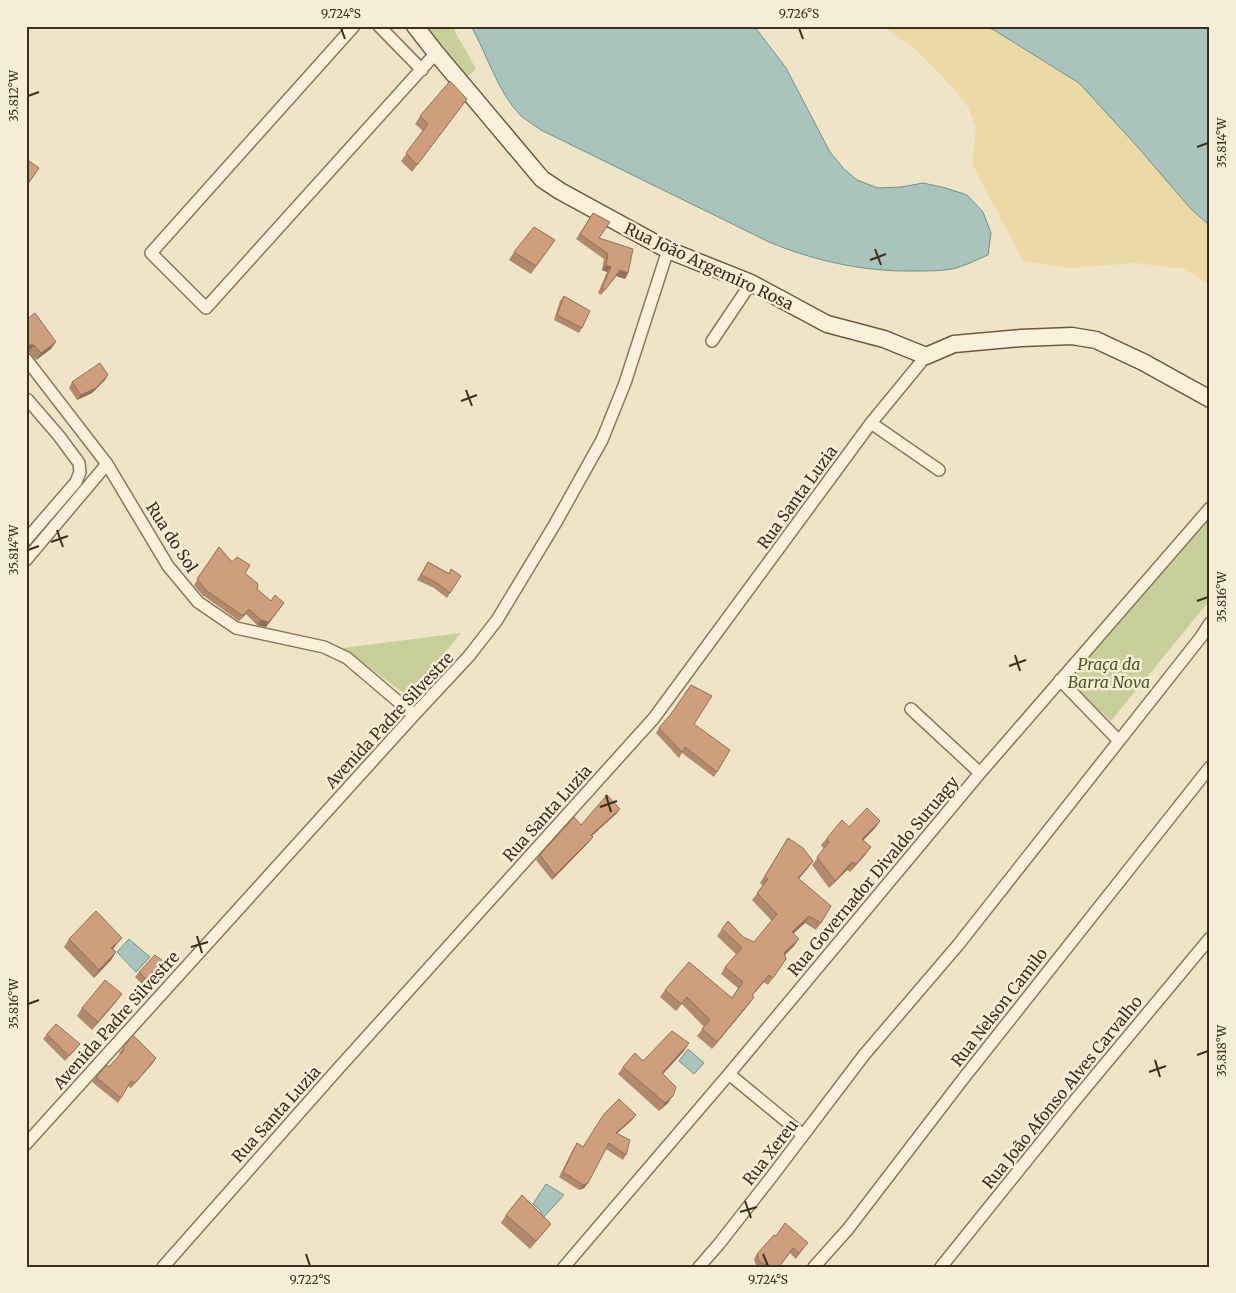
<svg xmlns="http://www.w3.org/2000/svg" width="1236" height="1293" font-family="Merriweather,serif">
<style>
.green{fill:#c9cf9b}
.sand{fill:#ecd9a5}
.water{fill:#a9c4bc;stroke:#6f938a}
.lines{fill:none;stroke-linecap:round;stroke-linejoin:round}
.street-casing{stroke:#8d765c;stroke-width:14}
.secondary-casing{stroke:#6f573f;stroke-width:19}
.street{stroke:#faf1dc;stroke-width:11}
.secondary{stroke:#faf1dc;stroke-width:16}
.wall{fill:#b2896c}
.shaded-wall{fill:#916f58}
.building{fill:#cf9f7d;stroke:#916f58}
.ticks{fill:none;stroke:#3d2e20;stroke-width:2}
.labels{text-anchor:middle;stroke-width:5;stroke-linejoin:round;paint-order:stroke}
.street-label{font-size:16px;fill:#3d2e20;stroke:#f7eed8}
.park-label{font-size:16px;font-style:italic;fill:#4d5a26;stroke:#f7eed8}
.neatline{fill:none;stroke:#3d2e20;stroke-width:2}
.ticks-label{font-size:12px;text-anchor:middle;fill:#3d2e20}
</style>
<rect width="100%" height="100%" fill="#f0e4c8"/>
<!-- green -->
<path class="green" d="M423,26H452L476,69L466,78Z
M1210,508V600L1111,721L1063,678Z
M461,633L409,697L343,648Z"/>
<!-- sand -->
<path class="sand" d="M883,26H984L994,30L1079,83L1135,144L1191,209L1210,226V285L1184,269L1136,263L1069,268L1023,261L972,164L976,128L968,107L954,89L918,52Z"/>
<!-- water -->
<path class="water" d="M471,26H754L786,68L830,152L844,169L857,180L878,188L901,187L923,183L946,188L967,195L983,212L991,233L988,255C976,260 965,266 952,269C940,271 927,271 914,271C866,272 814,261 769,242L541,130C534,125 527,121 521,116C497,91 488,56 471,26Z
M984,26H1210V226L1191,209L1135,144L1079,83L994,30Z
M129,939L150,957L136,972L117,952Z
M688,1049L704,1063L694,1074L679,1061Z
M546,1184L564,1195L541,1220L539,1215L541,1211L533,1204Z"/>
<g class="lines">
<defs>
<path id="street" d="M354,26L151,253L206,308L436,53
M379,26L422,70
M712,341L751,283
M26,359L107,464L168,566L198,602L236,628L324,647L347,658L414,715
M26,399L28,400L59,436L79,463L80,472L76,482L26,540
M871,423L939,470
M26,560L107,464
M1060,680L1119,741
M911,709L980,773
M729,1074L803,1135
M26,1144L414,715L469,656L497,620L555,524L602,440L625,383L668,250
M163,1267L337,1070L654,718L871,423L926,356
M564,1267L729,1074L980,773L1210,508
M699,1267L719,1244L773,1175L864,1055L958,945L1201,637L1210,623
M814,1267L848,1229L963,1079L1210,767
M941,1267L1072,1104L1210,938"/>
<path id="secondary" d="M415,26L436,53L542,179L560,191L668,250L751,283L827,324L884,339L926,356L954,344L1021,338L1072,336L1096,340L1143,362L1210,399"/>
</defs>
<!-- street casing -->
<use href="#street" class="street-casing"/>
<!-- secondary casing -->
<use href="#secondary" class="secondary-casing"/>
<!-- street -->
<use href="#street" class="street"/>
<!-- secondary -->
<use href="#secondary" class="secondary"/>
</g>
<!-- wall -->
<path class="wall" d="M462,106L412,172L401,161L423,131L415,124L420,116Z
M26,159L39,168L27,186H26Z
M593,213L599,238L628,273L625,279L616,276L601,295L598,293L607,272L602,270L604,259L576,239Z
M555,240L531,274L509,260L514,252Z
M564,296L582,328L579,333L554,320L560,301Z
M26,320L51,349L36,360L29,352Z
M105,380L92,393L77,400L69,388L72,382Z
M219,547L232,562L245,573L257,589L271,601L284,603L266,627L257,625L246,614L239,621L204,596H203L194,585Z
M428,562L449,573L451,569L450,593L447,598L434,588L417,580Z
M694,724L717,772L714,777L682,753L679,758L656,733L659,728Z
M620,809L616,814L592,836L593,837L589,842L552,880L536,860L540,855L581,825Z
M880,821L875,828L863,840L871,847L865,855L850,872L847,870L829,888L812,865L824,849L821,845L827,838L849,827Z
M788,838L813,861L808,868L799,879L821,923L816,930L805,923L793,934L794,946L785,955L786,959L768,985L764,982L752,995L754,997L749,1004L712,1049L697,1036L704,1027L682,1004L676,1011L660,997L665,990L732,998L738,988L721,974L725,967L737,955L717,936L722,929L754,942L772,921L752,900L763,886L760,883Z
M69,939L116,945L113,949L116,952L111,960L94,978L64,947Z
M163,961L160,966L142,984L135,977L139,972Z
M116,1002L92,1030L77,1016L82,1008Z
M47,1034L76,1049L65,1061L43,1039Z
M123,1048L156,1058L131,1088L128,1086L118,1103L92,1082L96,1077L109,1067L120,1054L119,1053Z
M684,1051L663,1074L668,1103L659,1111L618,1074L623,1067L643,1061Z
M632,1120L617,1133L626,1155L623,1160L606,1149L584,1188L579,1190L559,1177L573,1149L577,1143L583,1147Z
M506,1215L551,1224L530,1249L501,1223Z
M776,1236L804,1248L796,1259L790,1253L779,1267H757L756,1266L754,1259L757,1254Z"/>
<!-- shaded-wall -->
<path class="shaded-wall" d="M606,265L611,267L607,272L602,270Z
M620,270L628,273L625,279L616,276L601,295Z
M56,342L51,349L36,360L41,353Z
M30,345H34L29,352H26V346Z
M108,375L105,380L92,393L77,400L81,395Z
M284,603L266,627L257,625L261,620Z
M249,609L246,614L239,621L243,616Z
M620,809L616,814L587,840L591,835Z
M880,821L875,828L857,847L862,839Z
M593,837L589,842L552,880L555,875Z
M871,847L865,855L850,872L856,864Z
M813,861L808,868L793,885L798,878Z
M852,862L847,870L829,888L835,881Z
M809,916L805,923L787,939L792,932Z
M122,938L116,945L106,956L111,948Z
M799,939L794,946L779,960L784,953Z
M116,952L111,960L94,978L99,970Z
M163,961L160,966L142,984L146,979Z
M769,975L764,982L747,1002L752,995Z
M122,994L116,1002L92,1030L98,1022Z
M754,997L749,1004L712,1049L717,1042Z
M689,1043L684,1051L656,1081L662,1073Z
M156,1058L153,1063L131,1088L135,1083Z
M673,1096L668,1103L659,1111L665,1103Z
M636,1115L632,1120L612,1138L616,1133Z
M588,1183L584,1188L579,1190L583,1185Z"/>
<!-- building -->
<path class="building" d="M450,81L467,99L417,165L406,153L428,124L420,116Z
M26,159L39,168L30,181L26,178Z
M593,213L610,222L599,238L633,249L628,273L620,270L605,290L602,288L611,267L606,265L608,254L580,234Z
M534,227L555,240L536,266L514,252Z
M564,296L590,311L582,328L557,315Z
M35,313L56,342L41,353L34,345H30L26,346V320Z
M100,363L108,375L96,388L81,395L72,382Z
M219,547L232,562L237,557L250,565L245,573L258,584L257,589L271,601L275,595L284,603L269,622L261,620L249,609L243,616L207,591L197,579Z
M428,562L449,574L451,569L461,576L450,593L437,583L421,575Z
M691,685L712,696L694,724L730,750L717,772L685,747L682,752L659,728L671,714Z
M607,795L620,809L591,835L593,837L555,875L540,855L574,817L581,825Z
M867,808L880,821L862,839L871,847L856,864L852,862L835,881L817,857L829,842L827,838L842,820L849,827Z
M788,838L803,848L813,861L798,878L831,906L821,923L809,916L792,932L799,939L784,953L786,959L773,978L769,975L752,995L754,997L717,1042L702,1029L710,1020L687,997L681,1004L665,990L689,962L732,998L743,982L725,967L742,948L722,929L728,921L743,937L754,942L777,914L757,893L768,879L765,876Z
M96,911L122,938L111,948L116,952L99,970L69,939Z
M155,955L163,961L146,979L139,972Z
M105,980L122,994L98,1022L82,1008Z
M56,1024L80,1044L69,1056L47,1034Z
M672,1031L689,1043L662,1073L676,1087L673,1096L665,1103L623,1067L635,1053L643,1061Z
M133,1035L156,1058L135,1083L131,1081L121,1098L96,1077L107,1065L109,1067L124,1050L123,1048Z
M619,1099L636,1115L616,1133L630,1140L626,1155L609,1143L588,1183L583,1185L563,1172L577,1143L583,1147L604,1114Z
M522,1195L551,1224L536,1241L506,1215Z
M785,1223L808,1243L799,1253L793,1248L779,1267H769L759,1261L757,1254L774,1235L776,1236Z"/>
<!-- ticks -->
<path class="ticks" d="M341,28L345,39M799,28L803,39M28,96L39,92M1197,147L1208,143M875,249L881,265M870,260L886,254M466,390L472,406M461,401L477,395M57,530L63,547M51,542L68,536M28,550L39,546M1197,601L1208,597M1015,655L1020,671M1009,666L1026,660M606,795L611,812M600,807L617,801M197,936L202,953M191,947L208,942M28,1004L39,1000M1197,1055L1208,1051M1155,1060L1160,1077M1149,1072L1166,1066M745,1201L751,1218M740,1212L757,1207M306,1254L310,1266M763,1254L768,1266"/>
<g class="labels">
<!-- street labels -->
<g class="street-label">
<text transform="translate(709 266) rotate(25)" y="6">Rua João Argemiro Rosa</text>
<text transform="translate(797 497) rotate(-54)" y="6">Rua Santa Luzia</text>
<text transform="translate(172 537) rotate(57)" y="6">Rua do Sol</text>
<text transform="translate(389 720) rotate(-47)" y="6">Avenida Padre Silvestre</text>
<text transform="translate(547 813) rotate(-48)" y="6">Rua Santa Luzia</text>
<text transform="translate(873 876) rotate(-50)" y="6">Rua Governador Divaldo Suruagy</text>
<text transform="translate(999 1007) rotate(-52)" y="6">Rua Nelson Camilo</text>
<text transform="translate(116 1020) rotate(-48)" y="6">Avenida Padre Silvestre</text>
<text transform="translate(1062 1092) rotate(-51)" y="6">Rua João Afonso Alves Carvalho</text>
<text transform="translate(276 1114) rotate(-48)" y="6">Rua Santa Luzia</text>
<text transform="translate(770 1152) rotate(-52)" y="6">Rua Xereu</text>
</g>
<!-- park labels -->
<g class="park-label">
<text x="1109" y="670">Praça da<tspan x="1109" dy="18">Barra Nova</tspan></text>
</g>
</g>
<!-- border -->
<rect width="1236" height="1293" fill="none" stroke="#f7eed8" stroke-width="55"/>
<rect x="28" y="28" width="1180" height="1238" class="neatline"/>
<g class="ticks-label">
<text x="341" y="18">9.724°S</text>
<text x="799" y="18">9.726°S</text>
<text transform="translate(14 96) rotate(-90)" y="4">35.812°W</text>
<text transform="translate(1222 143) rotate(-90)" y="4">35.814°W</text>
<text transform="translate(14 550) rotate(-90)" y="4">35.814°W</text>
<text transform="translate(1222 597) rotate(-90)" y="4">35.816°W</text>
<text transform="translate(14 1004) rotate(-90)" y="4">35.816°W</text>
<text transform="translate(1222 1051) rotate(-90)" y="4">35.818°W</text>
<text x="310" y="1284">9.722°S</text>
<text x="768" y="1284">9.724°S</text>
</g>
</svg>
